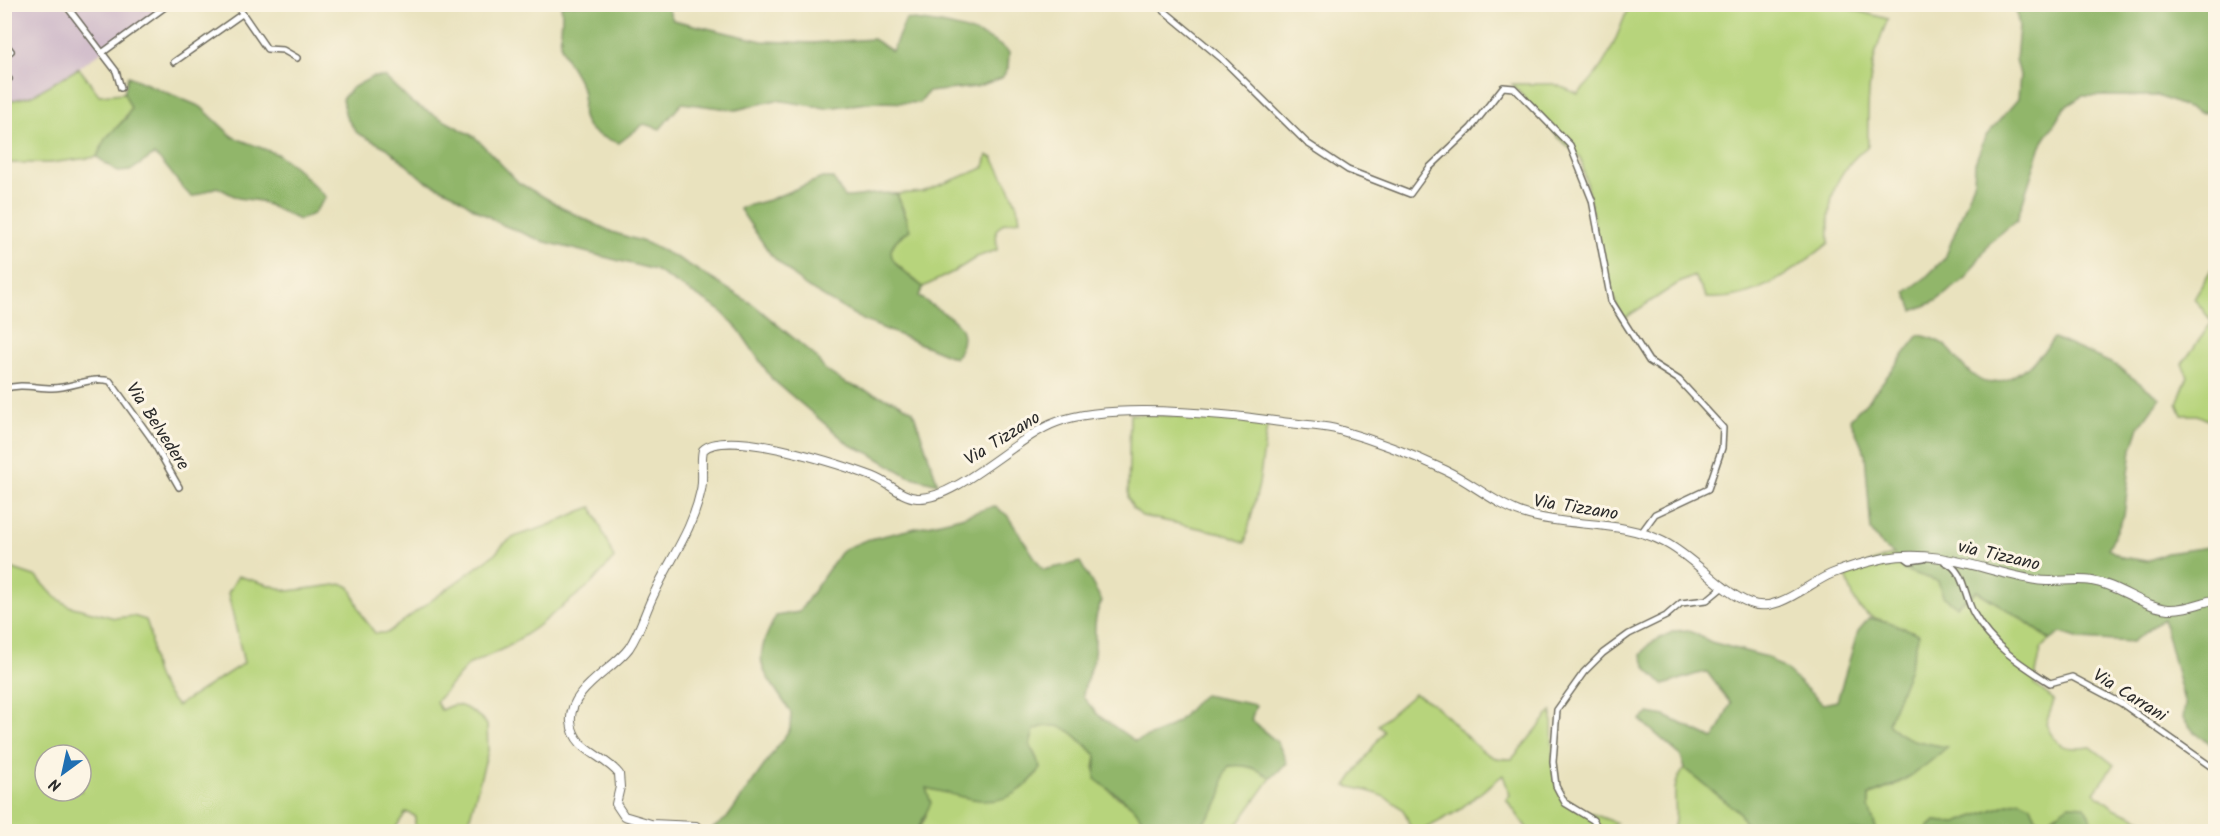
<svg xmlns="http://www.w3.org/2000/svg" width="2220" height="836" font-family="Kalam,sans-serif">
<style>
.industrial{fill:#d1bdcb}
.green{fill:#b7d47b;stroke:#718053;stroke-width:1.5;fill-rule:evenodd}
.forest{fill:#91b66b;stroke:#5e704b;stroke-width:1.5}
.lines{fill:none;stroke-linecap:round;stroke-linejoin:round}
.street-casing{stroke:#6e6b5e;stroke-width:8}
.secondary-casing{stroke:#6e6b5e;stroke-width:10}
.street{stroke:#fff;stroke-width:5}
.secondary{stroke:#fff;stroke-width:8}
.labels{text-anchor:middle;stroke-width:6;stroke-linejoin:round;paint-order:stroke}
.street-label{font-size:18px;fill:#2b2b2b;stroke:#fcf5e5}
</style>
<rect width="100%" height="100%" fill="#fcf5e5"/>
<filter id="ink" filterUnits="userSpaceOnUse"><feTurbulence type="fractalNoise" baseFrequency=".0167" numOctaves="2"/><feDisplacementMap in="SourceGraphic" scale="12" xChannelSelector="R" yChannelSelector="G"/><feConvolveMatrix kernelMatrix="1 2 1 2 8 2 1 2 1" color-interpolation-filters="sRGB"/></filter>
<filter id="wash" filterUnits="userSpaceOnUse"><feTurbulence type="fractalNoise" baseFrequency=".008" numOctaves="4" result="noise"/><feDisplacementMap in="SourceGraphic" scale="24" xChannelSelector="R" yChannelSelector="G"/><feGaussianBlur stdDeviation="1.35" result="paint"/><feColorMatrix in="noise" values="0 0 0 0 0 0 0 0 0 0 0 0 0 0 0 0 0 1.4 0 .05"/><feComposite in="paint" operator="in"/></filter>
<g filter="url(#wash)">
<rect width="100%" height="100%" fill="#e9e2be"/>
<!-- industrial -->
<path class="industrial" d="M154,4L158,10L79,68L31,96L5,102V5H65L68,9L76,5Z"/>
<!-- green -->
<path class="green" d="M1831,4L1888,19C1868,64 1867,97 1868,146C1833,174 1827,199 1829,243C1792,272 1756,301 1707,298L1694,276L1677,284L1622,320L1604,271L1581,158L1558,137L1512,84H1554L1578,94C1608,65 1615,42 1629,5Z
M79,68L99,95L124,93L131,107C123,125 107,135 97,157L49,163H5V102L31,96Z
M987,155L993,158C1003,177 1018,199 1020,220L1004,223L996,230L997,250L977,257L955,271L923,287L892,260L890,252L907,218L897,194L922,192L984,168Z
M2215,263V423L2197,415H2182L2177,403L2188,376L2182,364L2212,322L2194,298Z
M1130,414L1268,419L1259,484L1245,543L1222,533L1142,516L1133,508L1128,498Z
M592,507L614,558L591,584L535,628L507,647L468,665L436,702L441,710C446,708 450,705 455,705C463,704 483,718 487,725L488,751L466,831H415V816L406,812L393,832L5,831L4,571L8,567L37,577L55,597L69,606L115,618L133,616L146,620C152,634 151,646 153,661C155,679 166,693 177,706L244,663L228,593L238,576L289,591L343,584L350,587L363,617L375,633H387L496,553C508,535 525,534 544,527C561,521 575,512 592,507ZM45,755H81V791H45Z
M1894,554L1904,570L1938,581L1944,596L1966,600L1977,591L2021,618L2050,640L2041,649L2034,684L2054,700L2046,724C2056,748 2066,750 2091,747L2114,765L2094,792L2114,808L2170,831H2093L2091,818L2056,813L2045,822L2036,818L2031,806L2008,804L1956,823L1935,821L1924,831H1877L1869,808V795C1900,786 1923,769 1946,747C1924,742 1902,742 1888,723L1894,705L1889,622C1855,615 1856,603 1845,573Z
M1414,694C1449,707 1464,744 1493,757C1498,759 1506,759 1512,759L1552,711L1553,764L1562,799L1574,807L1617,823L1604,831H1529L1506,799L1510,795L1503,775L1456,812L1421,831C1405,832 1411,818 1402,809C1386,794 1366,790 1346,786L1384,731L1378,725Z
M1050,724L1067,728L1096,755L1094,768C1099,775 1103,783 1108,789C1125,807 1138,798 1146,832H917L926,817V788L945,792L1041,768L1030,744L1034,730Z
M1241,765L1256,768L1271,778L1233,831L1195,832C1204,822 1216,810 1221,797C1225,785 1219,780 1229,766Z
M1685,769L1739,812L1746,825L1740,831L1667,832L1673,829C1681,808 1666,787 1685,769Z"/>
<!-- forest -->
<path class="forest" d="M666,4L673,20L762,41L812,43L873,39L892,51L906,19C941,23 982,29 1009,52L1008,68L1002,78L976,87L928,92L919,103L876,102L826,108L776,100L736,110L682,103L660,129L644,124L619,143C604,138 588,134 583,117C581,108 585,98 582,89C577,73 565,62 561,46C559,34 564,19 561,5Z
M2015,5H2215V112L2200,113L2158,96H2082L2065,107L2041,145L2017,220L1990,242L1966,278L1936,301L1913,311L1906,292L1925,278L1945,258L1974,183L1975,163L1985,137L2018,99L2020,75L2016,59L2019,27Z
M128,76L201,107L233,137L277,154L295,167L326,197L313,214L299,220L260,201L238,198L217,187L192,197C176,184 170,166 154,155L130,171L118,172L97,157L105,139L126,118L131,108L124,93Z
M372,77H385L412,103L475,137L519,183L574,214L612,232L647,243L681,260L754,305L816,357L824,369L845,383L897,402L913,411L938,484L908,476L869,453L850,445L772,379L739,330L720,310L655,270L542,241L503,225L475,209L452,193L424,180L387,148L357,133L346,117L342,99L352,88Z
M822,178H833L844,197C866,197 873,191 897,194L910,230C872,252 899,268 923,287L919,296C940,315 980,322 955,358L863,320L805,286L771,255L739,208L769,200Z
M1919,335C1958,343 1950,360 1977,378C2002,396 2041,357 2054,338L2115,365L2160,398L2139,427L2132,449L2124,516L2108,549L2122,557L2147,561L2167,553L2215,546V747L2194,732L2183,718L2185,705L2163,619L2132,642L2080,639L2061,633L2051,640L2021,618L1977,591L1956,606L1943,596L1938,581L1904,570L1894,554L1882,546L1871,531L1865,453L1850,419L1871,397Z
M994,506L1007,515L1043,570L1080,562L1102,601C1090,623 1098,639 1093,661C1090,675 1084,681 1083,697L1098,715L1135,741C1149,737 1170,729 1181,718C1189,710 1195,701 1204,695L1256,705L1251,720L1278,743L1287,763L1271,778C1256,768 1246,764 1229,766C1219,780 1226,785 1221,797C1216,810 1204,822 1195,831H1146C1139,803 1116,796 1095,779L1096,755C1075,736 1064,717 1034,730L1030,745L1041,768C1007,817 974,799 926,788L931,803L917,831H709L727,818L790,729L791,713C764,669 748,667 776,616L799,612L842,550L866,540L961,517Z
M1869,618L1889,622L1919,634L1909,670L1888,723C1902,741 1925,743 1947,747C1923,769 1900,785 1869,795V808L1877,831H1740L1746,825L1739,812L1685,769L1681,756L1640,720L1649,713L1665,716L1713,739C1722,730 1723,715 1731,704L1707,672C1692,674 1679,681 1663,685L1648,670L1641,655L1649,644L1674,631L1688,630L1711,642L1767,657L1786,670L1823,704L1837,701L1858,631Z
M2020,800L2031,806L2036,818L2045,822L2070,805L2084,806L2091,818L2093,831H1924L1935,821L1956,823Z"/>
</g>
<g filter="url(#ink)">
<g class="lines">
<defs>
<path id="street" d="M65,4L116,71L121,88
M236,4L267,49L283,50L297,58
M1156,4L1221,58L1307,143L1348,170L1410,194L1429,168L1471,128L1503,87L1514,88L1570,145L1592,200L1611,301L1649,361L1679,380L1723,428L1722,448L1708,489L1655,514L1641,533
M4,42L11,51L4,56
M102,53L169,4
M174,62L242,14
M4,74L9,79
M4,389C21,383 35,388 52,388C72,388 91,376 110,381L151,438L179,487
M1903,556L1910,561L1924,559
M1945,562C1965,570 1964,597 1974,614C1991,645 2020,664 2050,683L2072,677L2121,703L2216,770
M1601,832L1593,820L1565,803L1556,786L1553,762L1557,710L1584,672L1603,653L1629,634L1666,616L1681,603L1707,600L1724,586"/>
<path id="secondary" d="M703,832L696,826L651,824L624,816L616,804L620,787L619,774C603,754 574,751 571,722C568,690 613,670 629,648C640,632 645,612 654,594C671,557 692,532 701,490C704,476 700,463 703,450C726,427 844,465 874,477C888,482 901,497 917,498C956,501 1017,436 1057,422C1103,405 1186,412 1234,416C1256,418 1277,422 1299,424C1312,426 1326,426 1339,430C1374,440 1411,454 1445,470C1471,482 1495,504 1522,513C1568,528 1621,519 1664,542C1694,557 1721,592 1750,603C1777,614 1807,584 1831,574C1848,567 1867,562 1885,558C1939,548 1985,572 2036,580C2055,583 2074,578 2092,581C2119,585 2141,606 2168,609C2184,610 2200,603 2216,599"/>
</defs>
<!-- street casing -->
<use href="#street" class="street-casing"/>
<!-- secondary casing -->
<use href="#secondary" class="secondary-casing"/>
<!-- street -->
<use href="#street" class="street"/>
<!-- secondary -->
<use href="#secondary" class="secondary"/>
</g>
</g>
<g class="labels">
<!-- street labels -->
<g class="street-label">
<text transform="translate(158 426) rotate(57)" y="6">Via Belvedere</text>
<text transform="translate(1002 438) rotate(-32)" y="6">Via Tizzano</text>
<text transform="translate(1576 507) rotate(9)" y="6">Via Tizzano</text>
<text transform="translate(1999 555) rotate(13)" y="6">via Tizzano</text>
<text transform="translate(2130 695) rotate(32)" y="6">Via Carrani</text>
</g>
</g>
<!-- margin -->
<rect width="2220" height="836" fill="none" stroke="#fcf5e5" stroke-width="24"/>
<!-- north arrow -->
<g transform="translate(63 773) rotate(213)"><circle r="28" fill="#fcf5e5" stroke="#a8a49b" stroke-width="1.5"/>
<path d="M0-4.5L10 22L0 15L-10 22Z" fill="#1f6fb2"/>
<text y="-9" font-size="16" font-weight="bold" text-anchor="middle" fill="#2b2b2b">N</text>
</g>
</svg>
